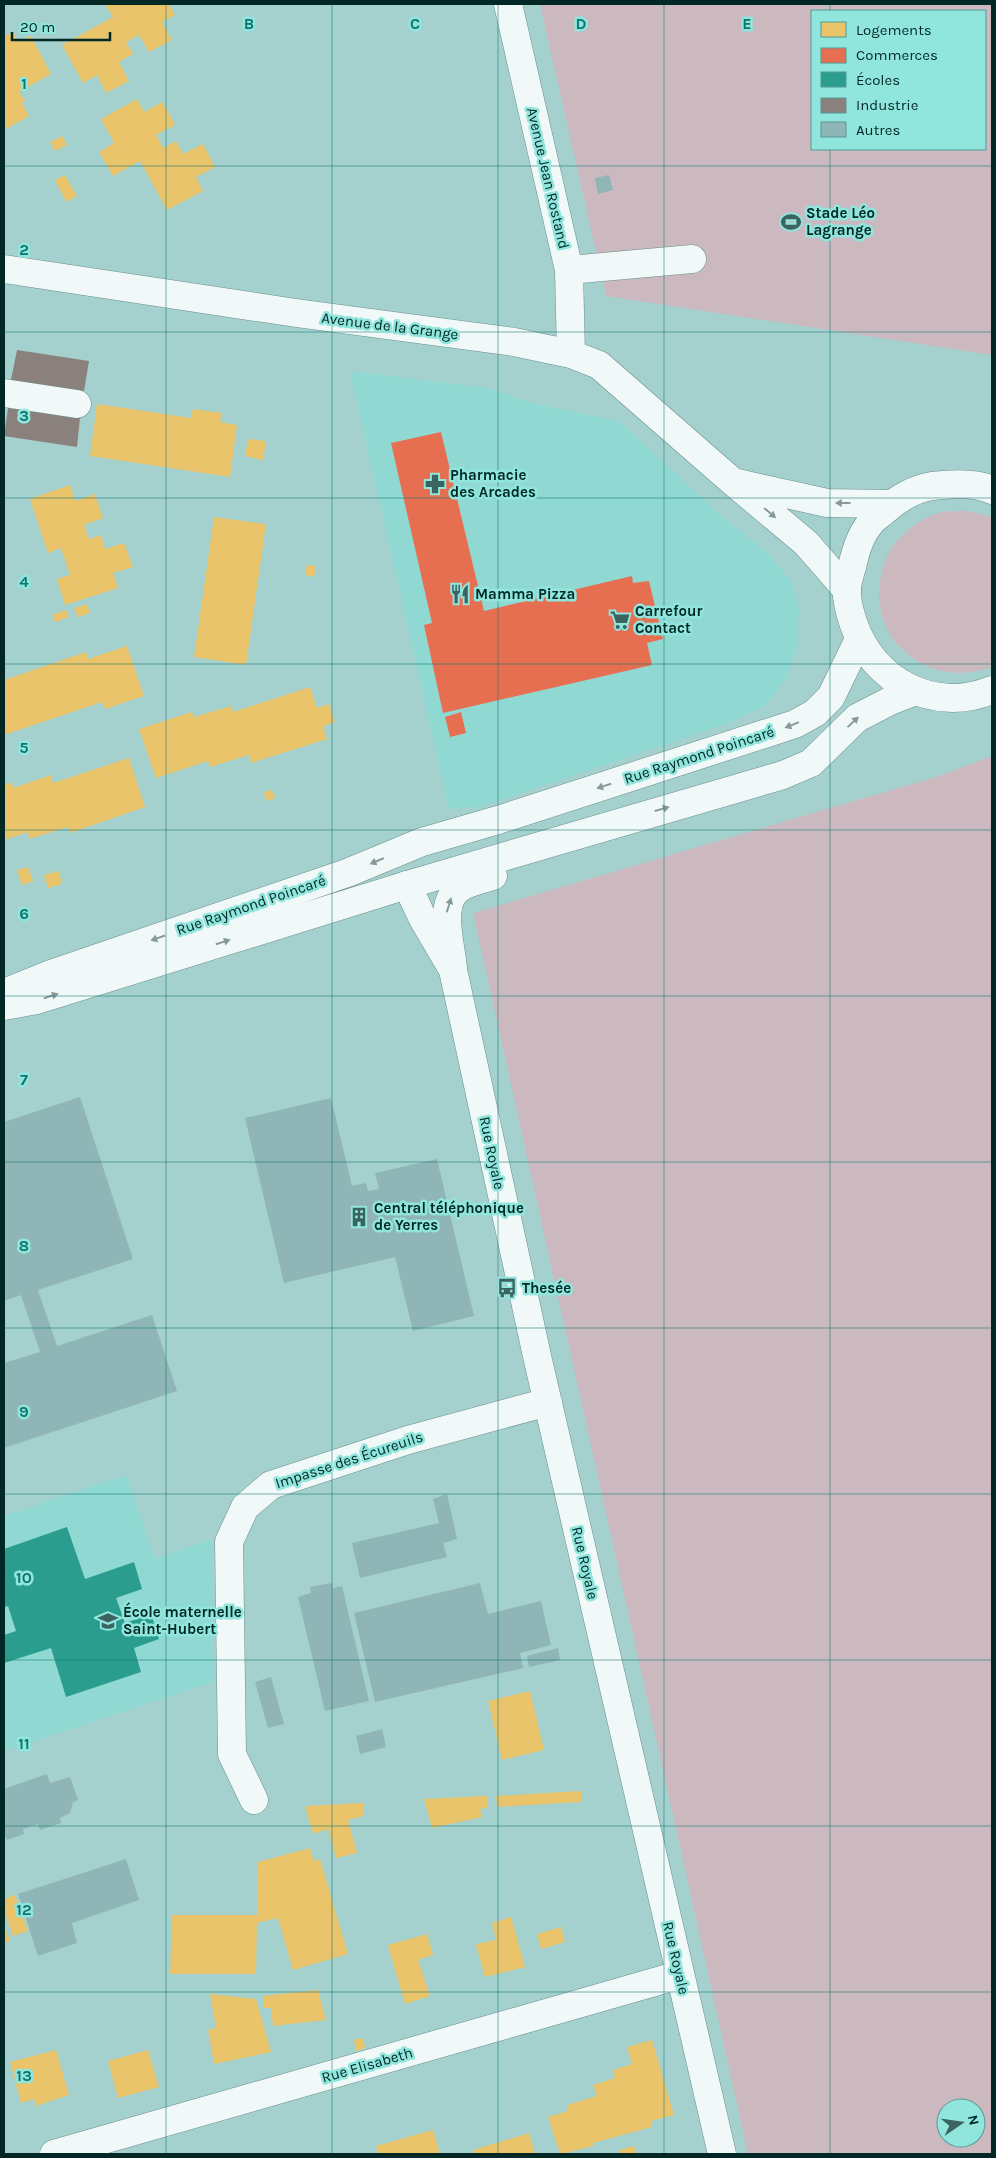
<svg xmlns="http://www.w3.org/2000/svg" width="996" height="2158" font-family="Karla,sans-serif">
<style>
.built{fill:#90d9d3}
.green{fill:#cbb9bf;fill-rule:evenodd}
.homes{fill:#e9c46a}
.shops{fill:#e76f51}
.schools{fill:#2a9d8f}
.industry{fill:#8a817c}
.building{fill:#8fb5b6}
.lines{fill:none;stroke-linecap:round;stroke-linejoin:round}
.minor-casing{stroke:#698e8c;stroke-width:29}
.major-casing{stroke:#698e8c;stroke-width:29}
.minor{stroke:#f1f8f8;stroke-width:28}
.major{stroke:#f1f8f8;stroke-width:28}
.oneway{fill:#859a99}
.grid{fill:none;stroke:#0f766e;stroke-width:1;stroke-opacity:0.55}
.labels{text-anchor:middle;stroke-width:5;stroke-linejoin:round;paint-order:stroke}
.street-label{font-size:15px;fill:#022825;stroke:#90e5dd}
.poi-label{font-size:15px;font-weight:bold;fill:#022825;stroke:#90e5dd;text-anchor:start}
.grid-label{font-size:16px;text-anchor:middle;font-weight:bold;fill:#0f766e;stroke:#90e5dd;stroke-width:5;stroke-linejoin:round;paint-order:stroke}
</style>
<rect width="100%" height="100%" fill="#a4d1ce"/>
<!-- built -->
<path class="built" d="M350,371L487,388L539,405L619,421L720,515L769,554L792,583L799,607L797,647L787,677L766,705L728,723L479,807L449,809Z
M126,1475L155,1559L212,1539L213,1682L4,1751V1516Z"/>
<!-- green -->
<path class="green" d="M540,4H992V355L606,296ZM812,11H985V149H812Z
M968,511L992,517V667C930,690 867,641 881,575C884,558 892,544 905,533C915,524 927,516 941,512C949,511 959,511 968,511Z
M992,756V2154H748L473,913L936,777ZM946,2108H976V2138H946Z"/>
<!-- homes -->
<path class="homes" d="M105,4H169L175,15L162,22L172,40L149,52L139,35L126,42L133,54L119,62L129,81L106,93L97,75L83,83L62,45L113,17Z
M13,32L18,42L31,36L51,74L19,92L25,101L22,103L29,116L4,130V37Z
M137,99L144,112L162,102L169,113L175,125L156,135L163,148L176,141L183,154L203,144L215,167L196,177L203,191L167,210L140,161L113,176L99,152L114,143L101,119Z
M62,136L67,145L55,151L50,142Z
M65,175L77,196L66,202L55,180Z
M97,404L191,418L193,409L222,413L220,422L237,425L230,477L90,456Z
M248,439L266,441L263,460L245,456Z
M70,485L75,501L95,494L103,518L84,525L89,539L101,535L105,549L124,543L133,567L113,573L118,588L65,605L57,579L70,575L61,548L48,553L30,499Z
M214,517L266,524L246,665L194,657Z
M307,565L316,566L314,577L305,575Z
M87,604L90,613L78,617L74,608Z
M66,610L69,617L55,622L52,615Z
M127,646L144,696L105,709L102,702L4,735V680L86,652L88,659Z
M310,687L317,708L329,704L335,722L323,726L327,739L251,763L249,755L210,767L208,761L156,778L139,729L192,712L194,717L231,706L233,712Z
M129,758L145,807L70,833L68,827L29,839L28,832L4,840V785L12,782L13,788L51,775L53,783Z
M272,790L275,798L266,801L264,792Z
M28,867L33,881L22,885L17,870Z
M59,871L62,884L48,888L44,875Z
M530,1691L544,1750L502,1760L488,1701Z
M581,1791L582,1802L497,1807L496,1796Z
M487,1796V1808L480,1809L482,1817L432,1828L424,1799Z
M363,1803V1816L348,1820L357,1853L336,1858L328,1829L313,1834L305,1806Z
M310,1848L314,1861L320,1859L348,1954L293,1970L278,1918L257,1923L256,1974H170L172,1915H257L258,1862Z
M15,1895L28,1931L13,1936L4,1911V1899Z
M511,1917L525,1967L485,1977L476,1944L496,1940L492,1923Z
M4,1924L10,1941L4,1943Z
M561,1927L565,1942L541,1949L537,1934Z
M427,1934L433,1955L418,1960L430,1996L405,2004L388,1945Z
M318,1990L326,2020L273,2026L271,2008H264L263,1996Z
M210,1994L256,1999L271,2052L214,2064L208,2030L216,2028Z
M363,2038L365,2048L356,2051L354,2040Z
M652,2040L674,2115L651,2121L652,2127L593,2143L594,2146L560,2154L548,2117L568,2111L567,2105L597,2096L593,2085L615,2078L613,2070L632,2064L627,2047Z
M56,2050L69,2095L36,2106L34,2099L21,2103L10,2062Z
M148,2050L159,2087L118,2098L108,2061Z
M433,2130L440,2154H378L376,2146Z
M529,2133L535,2154H474L473,2150Z
M634,2146L636,2154H620L619,2150Z"/>
<!-- shops -->
<path class="shops" d="M441,432L484,611L632,576L633,583L649,581L663,639L647,643L652,665L443,713L424,625L432,623L391,443Z
M461,712L466,733L450,737L445,717Z"/>
<!-- schools -->
<path class="schools" d="M67,1527L85,1579L134,1562L142,1589L116,1598L125,1623L151,1614L159,1639L134,1648L141,1672L66,1697L51,1648L4,1663V1635L16,1631L8,1606L4,1607V1549Z"/>
<!-- industry -->
<path class="industry" d="M17,350L89,361L84,391L11,380Z
M8,408L80,418L77,447L4,436Z"/>
<!-- building -->
<path class="building" d="M609,175L613,190L598,194L595,178Z
M80,1097L133,1259L38,1290L57,1346L152,1315L177,1391L4,1448V1363L40,1352L21,1295L4,1301V1122Z
M331,1098L352,1186L366,1183L368,1191L379,1189L375,1173L437,1159L474,1316L413,1331L395,1257L284,1283L245,1118Z
M447,1494L457,1539L443,1543L447,1557L360,1578L352,1543L439,1523L433,1499Z
M332,1583L333,1588L342,1586L369,1701L325,1711L298,1597L311,1593L310,1587Z
M480,1583L488,1614L541,1601L551,1645L520,1653L523,1668L375,1702L354,1613Z
M558,1648L560,1660L529,1667L527,1656Z
M271,1677L284,1724L268,1728L255,1682Z
M382,1729L386,1747L360,1754L356,1736Z
M47,1774L50,1783L70,1777L78,1800L73,1802L70,1813L60,1818L61,1823L40,1830L38,1824L23,1829L24,1834L7,1840L4,1834V1789Z
M126,1859L139,1900L72,1923L77,1943L38,1956L18,1894Z"/>
<g class="lines">
<defs>
<path id="minor" d="M508,4L569,270L571,354
M4,269L296,313L514,342L571,354L599,365L733,482L806,543L847,590
M569,270L692,259
M4,393L77,404
M737,483L827,503L892,504
M407,885L423,919L453,970L537,1356L722,2154
M254,1800L232,1754L229,1542L245,1507L271,1485L408,1440L548,1402
M54,2154L679,1975"/>
<path id="major" d="M992,490C976,482 949,484 932,486C914,489 897,499 883,512C878,516 872,520 869,525C860,536 855,553 852,567C850,574 847,582 847,589C846,599 850,613 853,622C872,681 934,714 992,690
M453,970C452,945 435,900 463,886C472,881 484,879 493,876
M4,993L51,974L347,873L422,842L498,820L795,724L815,713L831,697L859,639
M4,1006L37,1000L407,885L783,775L811,763L857,718L890,701L916,691"/>
</defs>
<!-- minor casing -->
<use href="#minor" class="minor-casing"/>
<!-- major casing -->
<use href="#major" class="major-casing"/>
<!-- minor -->
<use href="#minor" class="minor"/>
<!-- major -->
<use href="#major" class="major"/>
</g>
<!-- one-way arrows -->
<defs><path id="oneway-solid" d="M-6-.8H1V-3.2L6.5 0L1 3.2V.8H-6Z" transform="scale(1.25)"/></defs>
<g class="oneway">
<use href="#oneway-solid" transform="translate(843 503) rotate(-180)"/>
<use href="#oneway-solid" transform="translate(770 513) rotate(40)"/>
<use href="#oneway-solid" transform="translate(853 722) rotate(-43)"/>
<use href="#oneway-solid" transform="translate(792 725) rotate(158)"/>
<use href="#oneway-solid" transform="translate(604 786) rotate(162)"/>
<use href="#oneway-solid" transform="translate(662 809) rotate(-16)"/>
<use href="#oneway-solid" transform="translate(377 861) rotate(157)"/>
<use href="#oneway-solid" transform="translate(449 905) rotate(-73)"/>
<use href="#oneway-solid" transform="translate(158 938) rotate(161)"/>
<use href="#oneway-solid" transform="translate(223 942) rotate(-17)"/>
<use href="#oneway-solid" transform="translate(51 996) rotate(-17)"/>
</g>
<!-- grid -->
<path class="grid" d="M166,4V2154M332,4V2154M498,4V2154M664,4V2154M830,4V11M830,149V2154M4,166H992M4,332H992M4,498H992M4,664H992M4,830H992M4,996H992M4,1162H992M4,1328H992M4,1494H992M4,1660H992M4,1826H992M4,1992H992"/>
<!-- icons -->
<defs>
<symbol id="stadium-bare" viewBox="-9 -9 18 18"><path d="M0-5a6.5 5 0 1 0 0 10a6.5 5 0 1 0 0-10ZM-3.5-1.8h7v3.6h-7Z" fill="#3b6360" stroke="#90e5dd" stroke-width="2.5" paint-order="stroke"/></symbol>
<symbol id="pharmacy-bare" viewBox="-9 -9 18 18"><path d="M-2-6h4v4h4v4h-4v4h-4v-4h-4v-4h4Z" fill="#3b6360" stroke="#90e5dd" stroke-width="2.5" paint-order="stroke"/></symbol>
<symbol id="restaurant-bare" viewBox="-9 -9 18 18"><path d="M-5-6h1v4h1v-4h1v4h1v-4h1v5L-1.5 .5V6h-2V.5L-5-1ZM5-6V6H3V1.5H1.5Q1.5-4 5-6Z" fill="#3b6360" stroke="#90e5dd" stroke-width="2.5" paint-order="stroke"/></symbol>
<symbol id="supermarket-bare" viewBox="-9 -9 18 18"><path d="M-6-5.5h2.5l.6 2H6L4.5 2H-2.5L-4.4-4H-6ZM-1.5 3.2a1.3 1.3 0 1 0 .1 0ZM3 3.2a1.3 1.3 0 1 0 .1 0Z" fill="#3b6360" stroke="#90e5dd" stroke-width="2.5" paint-order="stroke"/></symbol>
<symbol id="building-bare" viewBox="-9 -9 18 18"><path d="M-4-6H4V6H1V3H-1V6H-4ZM-2.5-4.3h1.7v1.8h-1.7ZM.8-4.3h1.7v1.8H.8ZM-2.5-1h1.7V.8h-1.7ZM.8-1h1.7V.8H.8Z" fill="#3b6360" stroke="#90e5dd" stroke-width="2.5" paint-order="stroke"/></symbol>
<symbol id="bus-bare" viewBox="-9 -9 18 18"><path d="M-5-6H5V4H4V6H2V4H-2V6H-4V4H-5ZM-3.5-4V0h7V-4ZM-3.5 1.2v1.5H-2V1.2ZM2 1.2v1.5H3.5V1.2Z" fill="#3b6360" stroke="#90e5dd" stroke-width="2.5" paint-order="stroke"/></symbol>
<symbol id="school-bare" viewBox="-9 -9 18 18"><path d="M0-5L7-2L0 1L-7-2ZM-4 1L0 2.5L4 1V4Q0 6-4 4Z" fill="#3b6360" stroke="#90e5dd" stroke-width="2.5" paint-order="stroke"/></symbol>
</defs>
<g fill-rule="evenodd">
<use href="#stadium-bare" x="777" y="208" width="28" height="28"/>
<use href="#pharmacy-bare" x="421" y="470" width="28" height="28"/>
<use href="#restaurant-bare" x="446" y="580" width="28" height="28"/>
<use href="#supermarket-bare" x="606" y="606" width="28" height="28"/>
<use href="#building-bare" x="345" y="1203" width="28" height="28"/>
<use href="#bus-bare" x="493" y="1274" width="28" height="28"/>
<use href="#school-bare" x="94" y="1607" width="28" height="28"/>
</g>
<g class="labels">
<!-- street labels -->
<g class="street-label">
<text transform="translate(548 178) rotate(77)" y="5">Avenue Jean Rostand</text>
<text transform="translate(390 326) rotate(7)" y="5">Avenue de la Grange</text>
<text transform="translate(699 755) rotate(-18)" y="5">Rue Raymond Poincaré</text>
<text transform="translate(251 905) rotate(-19)" y="5">Rue Raymond Poincaré</text>
<text transform="translate(492 1153) rotate(78)" y="5">Rue Royale</text>
<text transform="translate(349 1460) rotate(-18)" y="5">Impasse des Écureuils</text>
<text transform="translate(585 1563) rotate(77)" y="5">Rue Royale</text>
<text transform="translate(676 1958) rotate(77)" y="5">Rue Royale</text>
<text transform="translate(367 2065) rotate(-16)" y="5">Rue Elisabeth</text>
</g>
<!-- poi labels -->
<g class="poi-label">
<text x="806" y="218">Stade Léo<tspan x="806" dy="17">Lagrange</tspan></text>
<text x="450" y="480">Pharmacie<tspan x="450" dy="17">des Arcades</tspan></text>
<text x="475" y="599">Mamma Pizza</text>
<text x="635" y="616">Carrefour<tspan x="635" dy="17">Contact</tspan></text>
<text x="374" y="1213">Central téléphonique<tspan x="374" dy="17">de Yerres</tspan></text>
<text x="522" y="1293">Thesée</text>
<text x="123" y="1617">École maternelle<tspan x="123" dy="17">Saint-Hubert</tspan></text>
</g>
</g>
<g class="grid-label">
<text x="249" y="29">B</text>
<text x="415" y="29">C</text>
<text x="581" y="29">D</text>
<text x="747" y="29">E</text>
<text x="24" y="89">1</text>
<text x="24" y="255">2</text>
<text x="24" y="421">3</text>
<text x="24" y="587">4</text>
<text x="24" y="753">5</text>
<text x="24" y="919">6</text>
<text x="24" y="1085">7</text>
<text x="24" y="1251">8</text>
<text x="24" y="1417">9</text>
<text x="24" y="1583">10</text>
<text x="24" y="1749">11</text>
<text x="24" y="1915">12</text>
<text x="24" y="2081">13</text>
</g>
<!-- border -->
<rect width="996" height="2158" fill="none" stroke="#022825" stroke-width="10"/>
<!-- legend -->
<rect x="811" y="10" width="175" height="140" fill="#90e5dd" stroke="#579993"/>
<rect x="821" y="22" width="25" height="15" fill="#e9c46a" stroke="#579993"/>
<text x="856" y="35" font-size="15" fill="#022825">Logements</text>
<rect x="821" y="48" width="25" height="15" fill="#e76f51" stroke="#579993"/>
<text x="856" y="60" font-size="15" fill="#022825">Commerces</text>
<rect x="821" y="72" width="25" height="15" fill="#2a9d8f" stroke="#579993"/>
<text x="856" y="85" font-size="15" fill="#022825">Écoles</text>
<rect x="821" y="98" width="25" height="15" fill="#8a817c" stroke="#579993"/>
<text x="856" y="110" font-size="15" fill="#022825">Industrie</text>
<rect x="821" y="122" width="25" height="15" fill="#8fb5b6" stroke="#579993"/>
<text x="856" y="135" font-size="15" fill="#022825">Autres</text>
<!-- north arrow -->
<g transform="translate(961 2123) rotate(77)"><circle r="24" fill="#90e5dd" stroke="#579993"/>
<path d="M0-4L9 19L0 12L-9 19Z" fill="#3b6360"/>
<text y="-8" font-size="14" font-weight="bold" text-anchor="middle" fill="#022825">N</text>
</g>
<!-- scale -->
<path d="M12 32v8h98v-8" fill="none" stroke="#022825" stroke-width="2.5"/>
<text x="20" y="32" font-size="15" fill="#022825" stroke="#90e5dd" stroke-width="4" paint-order="stroke">20 m</text>
</svg>
